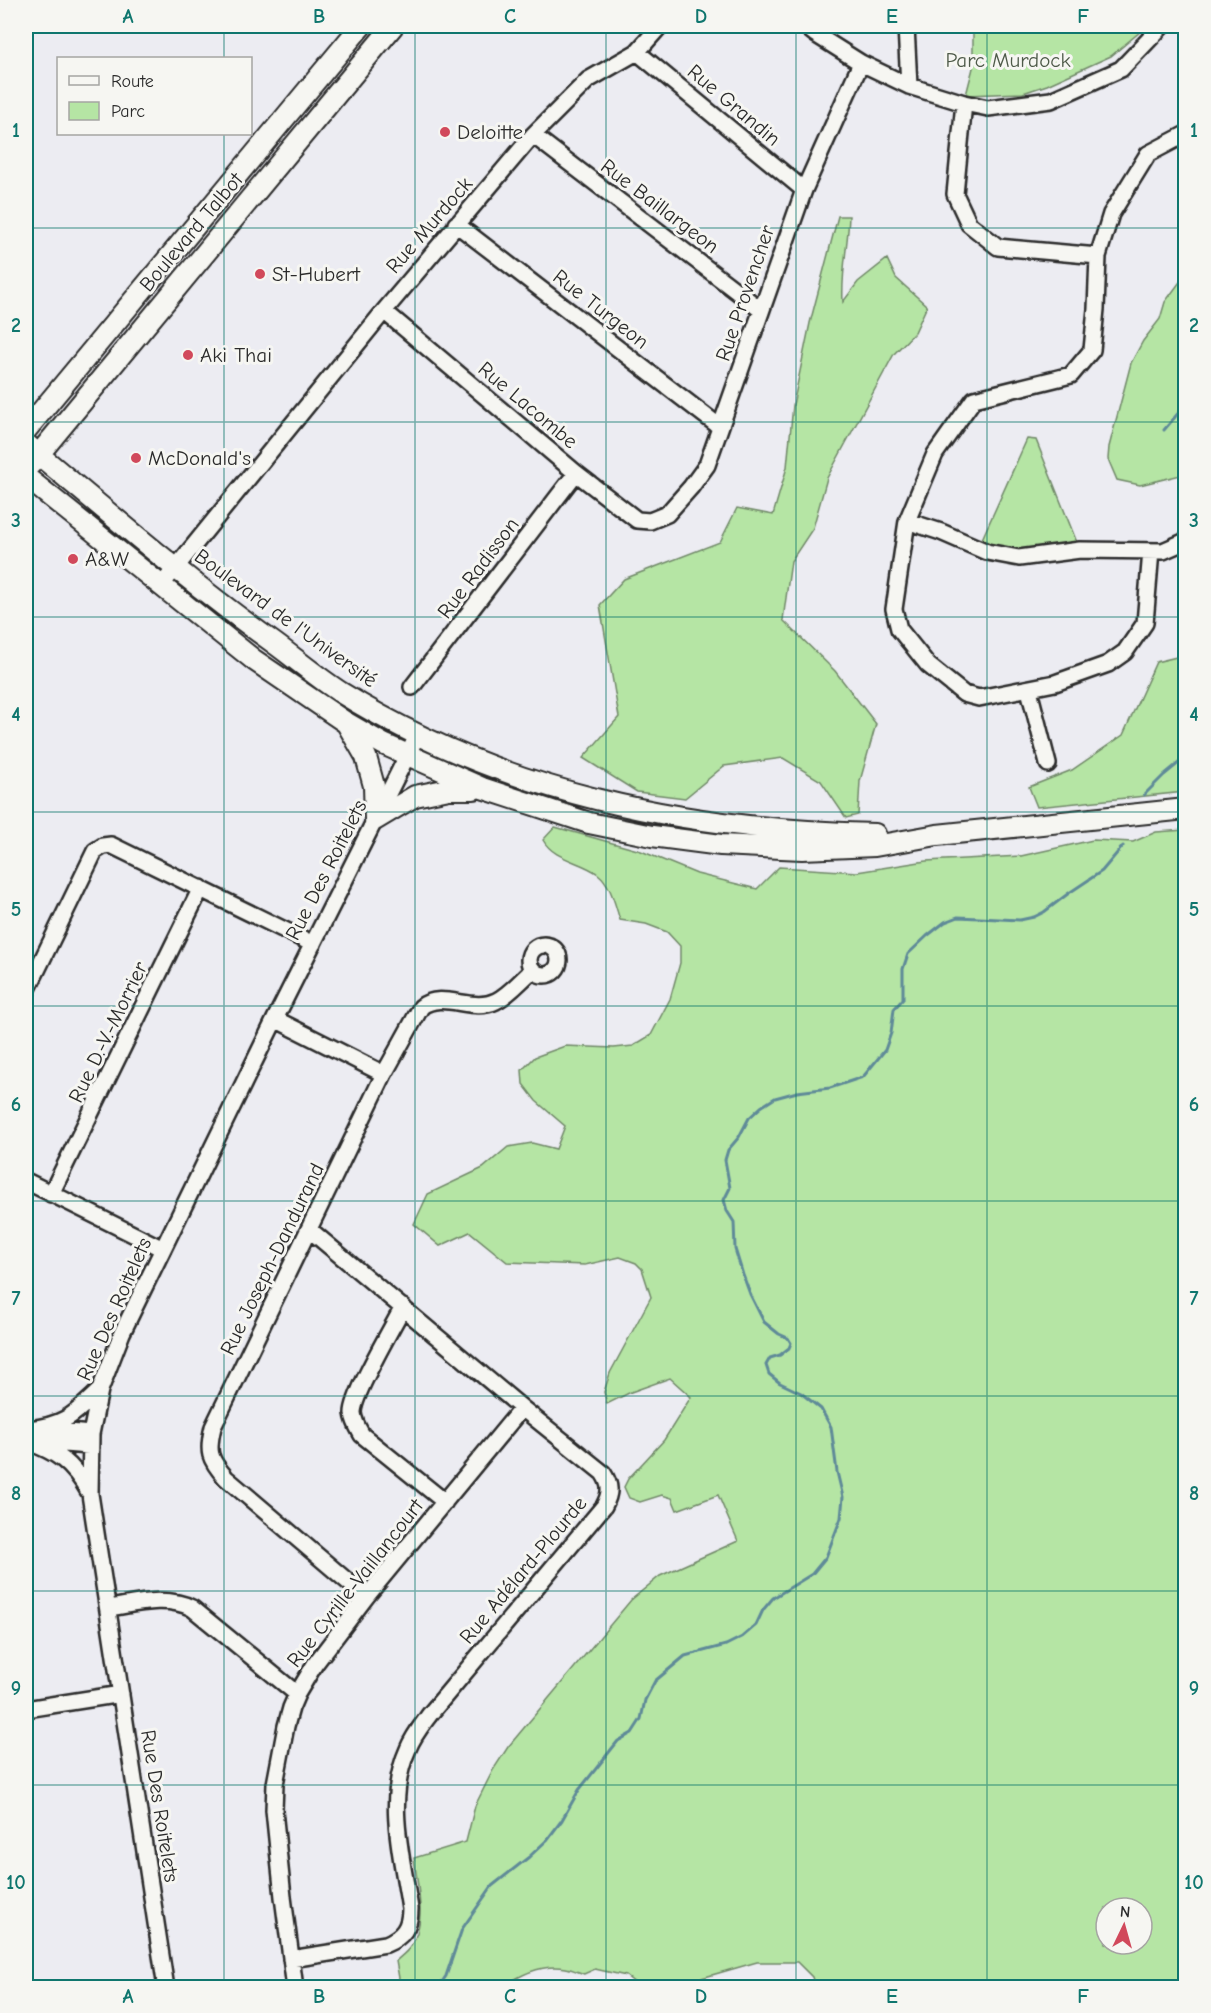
<svg xmlns="http://www.w3.org/2000/svg" width="1211" height="2013" font-family="'Comic Neue',sans-serif">
<style>
.green{fill:#b5e5a4;stroke:#708868;stroke-width:1.5;fill-rule:evenodd}
.lines{fill:none;stroke-linecap:round;stroke-linejoin:round}
.stream{stroke:#5e8a98;stroke-width:3}
.minor-casing{stroke:#2b2b2b;stroke-width:20}
.major-casing{stroke:#2b2b2b;stroke-width:24}
.minor{stroke:#f6f6f2;stroke-width:15}
.major{stroke:#f6f6f2;stroke-width:20}
.grid{fill:none;stroke:#0f766e;stroke-width:1.5;stroke-opacity:0.55}
.poi-dot{fill:#d1495b;stroke:#f6f6f2;stroke-width:2}
.labels{text-anchor:middle;stroke-width:6;stroke-linejoin:round;paint-order:stroke}
.park-label{font-size:21px;fill:#4e5a49;stroke:#f6f6f2}
.street-label{font-size:21px;fill:#2b2b2b;stroke:#f6f6f2}
.poi-label{font-size:21px;fill:#2b2b2b;stroke:#f6f6f2;text-anchor:start}
.neatline{fill:none;stroke:#0f766e;stroke-width:2}
.grid-label{font-size:20px;text-anchor:middle;font-weight:bold;fill:#0f766e}
</style>
<rect width="100%" height="100%" fill="#ececf2"/>
<filter id="ink" filterUnits="userSpaceOnUse"><feTurbulence type="fractalNoise" baseFrequency=".0167" numOctaves="2"/><feDisplacementMap in="SourceGraphic" scale="12" xChannelSelector="R" yChannelSelector="G"/><feConvolveMatrix kernelMatrix="1 2 1 2 8 2 1 2 1" color-interpolation-filters="sRGB"/></filter>
<g filter="url(#ink)">
<!-- green -->
<path class="green" d="M973,26H1147L1111,56L1047,85L1023,93L966,95L973,68Z
M838,216H849C848,245 841,273 843,302L858,282L887,259L896,278L927,306L915,332L894,354L827,478L813,528L791,561L783,620L835,671L876,724L860,781L858,815L846,818L821,781L783,758L724,766L685,798L637,792L583,758L619,717L600,605L624,579L720,542L737,508L773,515L787,467L793,405L810,323Z
M1185,275V474L1140,485L1117,480L1108,459L1109,447L1131,363L1143,341L1160,319L1165,302Z
M1027,439L1036,440L1080,550L1019,558L978,548Z
M1185,655V792L1037,807L1029,787L1072,770L1123,735L1156,662Z
M555,827L641,851L697,874L757,889L779,867L857,872L926,861L1021,856L1093,840L1133,842L1156,832L1185,830V1987H815L812,1977L797,1962H757L698,1979L685,1987H640L626,1976L595,1969L584,1974C578,1972 572,1969 566,1968C543,1964 521,1974 503,1987H397L399,1978L396,1961C401,1956 407,1952 410,1947C428,1923 417,1885 414,1858L466,1842L475,1806L493,1770L508,1747L631,1600L660,1576L738,1541L718,1495L677,1510L672,1498L662,1495L640,1502L629,1498L624,1487L628,1479L664,1440L691,1397L670,1378L631,1392L607,1404L604,1392L610,1373L651,1297L642,1269L636,1263L620,1257L585,1265L507,1262L470,1232L440,1246L414,1224L428,1194L483,1168L508,1147L532,1143L556,1149L565,1126L536,1101L523,1084L522,1070L535,1057L565,1046L614,1048L633,1046L651,1035L670,999L680,963V946L667,932L646,924L620,920C615,905 611,884 598,874C581,861 554,860 543,840ZM1106,1908H1142V1944H1106Z"/>
<g class="lines">
<!-- stream -->
<path class="stream" d="M1164,430L1186,404
M1144,795L1164,775L1186,757
M438,1988L446,1976L462,1929L492,1886L529,1857L547,1840L562,1820L579,1790L618,1741L632,1733L641,1719L645,1700L655,1681L685,1656L726,1645L742,1637L756,1625L763,1610L773,1598L812,1574L826,1557L841,1518L843,1497L837,1472L831,1427L821,1409L801,1393L780,1383L769,1374L766,1365L770,1358L780,1355L789,1348L791,1343L788,1338L779,1334L764,1322L750,1294L743,1275L735,1249L734,1222L727,1211L724,1200L730,1188L725,1160L728,1150L739,1137L749,1118L761,1107L775,1098L797,1092L830,1088L863,1077L885,1050L891,1033L894,1009L903,999V969L908,954L927,936L945,922L958,917L1020,920L1034,917L1044,912L1069,893L1102,871L1123,846"/>
<defs>
<path id="minor" d="M805,26L815,34L861,63L909,86L964,103L988,108L1051,100L1121,69L1162,26
M906,26L909,86
M637,52L804,190
M964,103L955,194L969,224L998,247L1098,256
M533,135L761,310
M456,224L720,427
M384,311L576,473L637,520L650,521L667,514L691,487L707,465L804,190L861,63
M907,521L941,532L987,552L1019,558L1080,550L1163,551L1186,541
M1151,551L1145,623L1125,652L1108,664L1055,683L979,698L964,694L928,665L899,629L894,609L907,521L935,454L974,399L1071,375L1092,350L1096,309L1098,256L1111,214L1148,154L1186,134
M160,587L384,311L533,135L588,80L637,52L660,26
M412,687L576,473
M1029,690L1048,764
M529 960a15 15 0 1 1 30 0a15 15 0 1 1-30 0Z
M26,993L95,851L103,846L111,845L313,944
M275,1019L384,1074
M26,1181L163,1249
M51,1194L201,888
M403,1307C392,1328 353,1394 353,1413C354,1422 358,1428 362,1435L445,1502
M29,1429C66,1425 74,1414 100,1390
M46,1430L91,1434
M26,1441C58,1453 72,1462 89,1492
M40,1442L89,1446
M366,1597L226,1478C209,1459 207,1452 213,1427L384,1074L421,1007C442,990 472,1013 496,1001C509,995 521,980 533,970
M109,1608C135,1604 167,1595 192,1608L297,1694
M26,1709L121,1694
M291,1959L386,1944C403,1937 410,1927 410,1909C402,1856 385,1800 408,1749C413,1736 422,1725 430,1714L604,1506C611,1493 611,1485 603,1473L522,1408L310,1230
M166,1988L90,1494L91,1434L100,1390L122,1333L275,1019L418,734
M295,1988L283,1897L274,1810L275,1784L286,1726L291,1708L297,1694L315,1664L366,1597L522,1408"/>
<path id="major" d="M26,430L361,26
M26,444C107,511 187,581 274,643C296,659 317,677 340,692C503,793 685,830 875,834
M30,465L393,26
M26,477L254,660L345,722L383,744L482,788L589,823L652,836L721,845L802,849L875,846L937,835L1186,809
M347,724L366,757L374,786L375,820L415,796L449,789H474"/>
</defs>
<!-- minor casing -->
<use href="#minor" class="minor-casing"/>
<!-- major casing -->
<use href="#major" class="major-casing"/>
<!-- minor -->
<use href="#minor" class="minor"/>
<!-- major -->
<use href="#major" class="major"/>
</g>
</g>
<!-- grid -->
<path class="grid" d="M224,26V58M415,26V1988M606,26V1988M796,26V1988M987,26V1988M224,134V1988M26,228H1186M26,422H1186M26,617H1186M26,812H1186M26,1006H1186M26,1201H1186M26,1396H1186M26,1591H1186M26,1785H1186"/>
<!-- markers -->
<g class="poi-dot">
<circle cx="445" cy="132" r="6"/>
<circle cx="260" cy="274" r="6"/>
<circle cx="188" cy="355" r="6"/>
<circle cx="136" cy="458" r="6"/>
<circle cx="73" cy="559" r="6"/>
</g>
<g class="labels">
<!-- park labels -->
<g class="park-label">
<text x="1008" y="67">Parc Murdock</text>
</g>
<!-- street labels -->
<g class="street-label">
<text transform="translate(734 105) rotate(40)" y="7">Rue Grandin</text>
<text transform="translate(660 206) rotate(37)" y="7">Rue Baillargeon</text>
<text transform="translate(429 225) rotate(-49)" y="7">Rue Murdock</text>
<text transform="translate(191 232) rotate(-50)" y="7">Boulevard Talbot</text>
<text transform="translate(745 293) rotate(-71)" y="7">Rue Provencher</text>
<text transform="translate(601 309) rotate(38)" y="7">Rue Turgeon</text>
<text transform="translate(528 405) rotate(40)" y="7">Rue Lacombe</text>
<text transform="translate(478 568) rotate(-53)" y="7">Rue Radisson</text>
<text transform="translate(286 618) rotate(36)" y="7">Boulevard de l'Université</text>
<text transform="translate(326 870) rotate(-63)" y="7">Rue Des Roitelets</text>
<text transform="translate(108 1032) rotate(-64)" y="7">Rue D.-V.-Morrier</text>
<text transform="translate(272 1259) rotate(-64)" y="7">Rue Joseph-Dandurand</text>
<text transform="translate(114 1309) rotate(-66)" y="7">Rue Des Roitelets</text>
<text transform="translate(523 1570) rotate(-50)" y="7">Rue Adélard-Plourde</text>
<text transform="translate(355 1583) rotate(-52)" y="7">Rue Cyrille-Vaillancourt</text>
<text transform="translate(160 1806) rotate(81)" y="7">Rue Des Roitelets</text>
</g>
<!-- poi labels -->
<g class="poi-label">
<text x="457" y="139">Deloitte</text>
<text x="272" y="281">St-Hubert</text>
<text x="200" y="362">Aki Thai</text>
<text x="148" y="465">McDonald's</text>
<text x="85" y="566">A&amp;W</text>
</g>
</g>
<!-- margin -->
<rect width="1211" height="2013" fill="none" stroke="#f6f6f2" stroke-width="66"/>
<!-- legend -->
<rect x="57" y="57" width="195" height="78" fill="#f6f6f2" stroke="#a5a5a2" stroke-width="1.5"/>
<rect x="69" y="76" width="30" height="9" fill="#f6f6f2" stroke="#a5a5a2" stroke-width="1.5"/>
<text x="111" y="87" font-size="18" fill="#2b2b2b">Route</text>
<rect x="69" y="102" width="30" height="18" fill="#b5e5a4" stroke="#a5a5a2" stroke-width="1.5"/>
<text x="111" y="117" font-size="18" fill="#2b2b2b">Parc</text>
<!-- north arrow -->
<g transform="translate(1124 1926) rotate(5)"><circle r="28" fill="#f6f6f2" stroke="#a5a5a2" stroke-width="1.5"/>
<path d="M0-4.5L10 22L0 15L-10 22Z" fill="#d1495b"/>
<text y="-9" font-size="16" font-weight="bold" text-anchor="middle" fill="#2b2b2b">N</text>
</g>
<rect x="33" y="33" width="1145" height="1947" class="neatline"/>
<g class="grid-label">
<text x="128" y="23">A</text>
<text x="319" y="23">B</text>
<text x="510" y="23">C</text>
<text x="701" y="23">D</text>
<text x="892" y="23">E</text>
<text x="1083" y="23">F</text>
<text x="16" y="137">1</text>
<text x="1194" y="137">1</text>
<text x="16" y="332">2</text>
<text x="1194" y="332">2</text>
<text x="16" y="527">3</text>
<text x="1194" y="527">3</text>
<text x="16" y="721">4</text>
<text x="1194" y="721">4</text>
<text x="16" y="916">5</text>
<text x="1194" y="916">5</text>
<text x="16" y="1111">6</text>
<text x="1194" y="1111">6</text>
<text x="16" y="1305">7</text>
<text x="1194" y="1305">7</text>
<text x="16" y="1500">8</text>
<text x="1194" y="1500">8</text>
<text x="16" y="1695">9</text>
<text x="1194" y="1695">9</text>
<text x="16" y="1889">10</text>
<text x="1194" y="1889">10</text>
<text x="128" y="2003">A</text>
<text x="319" y="2003">B</text>
<text x="510" y="2003">C</text>
<text x="701" y="2003">D</text>
<text x="892" y="2003">E</text>
<text x="1083" y="2003">F</text>
</g>
</svg>
